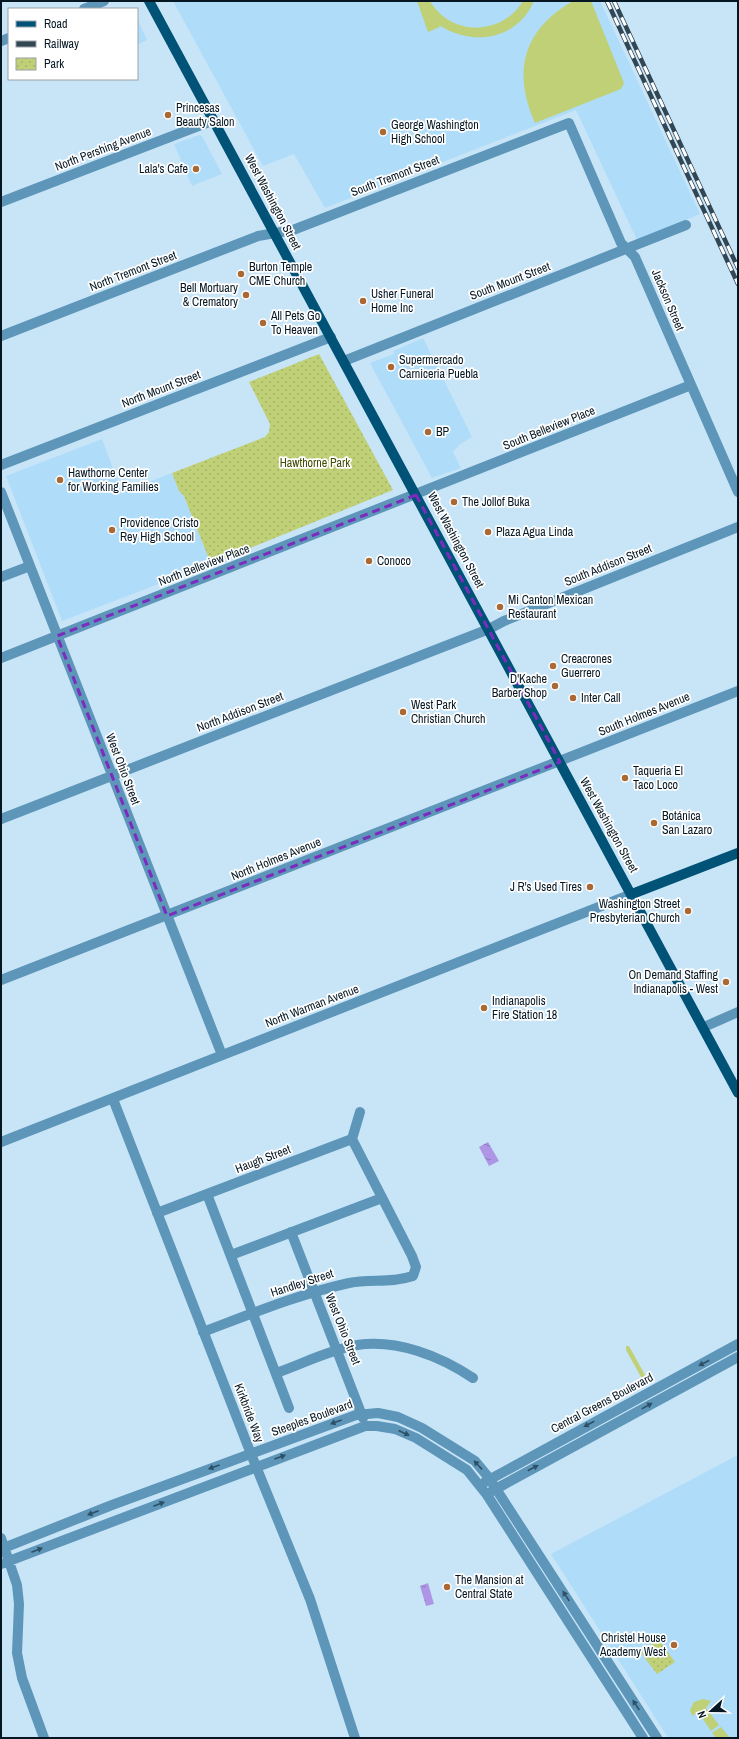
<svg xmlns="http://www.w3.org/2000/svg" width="739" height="1739" font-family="'Archivo Narrow',sans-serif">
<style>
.built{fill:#afdcf9}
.grass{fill:#c0d076}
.park{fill:url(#park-dots)}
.water{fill:url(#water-ripples)}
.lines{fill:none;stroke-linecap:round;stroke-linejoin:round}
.minor{stroke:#5d96b9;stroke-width:10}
.major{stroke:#015277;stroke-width:10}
.rail-casing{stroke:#324654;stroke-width:4.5}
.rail{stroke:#fff;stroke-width:3;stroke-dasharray:9;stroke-linecap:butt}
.oneway{fill:#2d5066}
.marked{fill:none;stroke:#7b2cbf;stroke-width:3;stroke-dasharray:8 5;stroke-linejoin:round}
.poi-dot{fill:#aa6934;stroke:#fff;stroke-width:1.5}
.labels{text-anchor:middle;stroke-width:3.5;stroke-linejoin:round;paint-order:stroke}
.poi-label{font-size:12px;fill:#051723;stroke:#fff;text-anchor:start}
.street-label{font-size:12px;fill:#051723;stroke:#fff}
.park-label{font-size:12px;fill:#434c03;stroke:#fff}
</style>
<defs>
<pattern id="park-dots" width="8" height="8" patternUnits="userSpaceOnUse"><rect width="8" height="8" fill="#c0d076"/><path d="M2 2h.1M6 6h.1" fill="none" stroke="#a4b266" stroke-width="1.8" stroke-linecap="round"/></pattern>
<pattern id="water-ripples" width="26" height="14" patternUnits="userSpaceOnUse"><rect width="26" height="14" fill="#ae95e6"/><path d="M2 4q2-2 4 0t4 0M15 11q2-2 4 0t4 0" fill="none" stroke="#8c79ba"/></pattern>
</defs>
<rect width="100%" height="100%" fill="#c8e5f8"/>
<!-- built -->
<path class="built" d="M173,1H600L700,214L637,240L576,110L325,208L294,154L263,166Z
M137,18L147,40L137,45Z
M199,135L202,136L222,174L192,186L174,144Z
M423,338L472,437L459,445L453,452L461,468L432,478L370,363L394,354L393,351Z
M102,439L122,492L172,473L179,491L184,496L211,564L62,621L6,476Z
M738,1455V1738H667V1736L551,1554Z"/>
<!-- grass -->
<path class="grass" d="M417,1H430C451,37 502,36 523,1H534C517,40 473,47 439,25L440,27L428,32Z
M573,1H591L624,83L621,89L535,123C512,71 523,30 573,1Z
M626,1346H629L645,1375L644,1378L641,1377L626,1350Z
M703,1699L711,1701L706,1708L719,1725L711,1731L698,1712L692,1716L690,1710L694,1702Z
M721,1727L730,1738H716L712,1733Z"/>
<!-- park -->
<path class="park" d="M319,354L393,490L211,564L184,496L179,491L172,473L265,437L269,432L270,424L249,382Z
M658,1639L675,1662L657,1674L641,1653Z"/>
<!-- water -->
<path class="water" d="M488,1142L499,1161L489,1166L479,1147Z
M428,1583L434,1604L426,1606L420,1586Z"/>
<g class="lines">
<!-- minor -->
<path class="minor" d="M84,9L104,1
M1,41L9,38
M1,202L214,120
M1,336L258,236L293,230L569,123L621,243L635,257L738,492
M344,361L686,225
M1,465L331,337
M1,492L222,1055
M1,577L30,566
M1,658L691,385
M1,819L489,629L504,621L738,527
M1,980L738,691
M704,1027L738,1012
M113,1099L251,1454L310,1599L355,1738
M1,1142L632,894
M207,1194L289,1408
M157,1213L352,1139L360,1112
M291,1232L363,1418
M231,1255L382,1198
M203,1332C251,1314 299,1294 349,1283C370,1278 389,1284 413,1276L416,1267L412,1256L352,1139
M276,1373C302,1364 329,1350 357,1345C397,1339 440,1356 473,1378
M485,1482L738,1344
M492,1491L738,1357
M1,1538L17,1585L19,1604L17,1653L22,1678L44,1738
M1,1549L112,1505L356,1415L378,1413L398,1417L422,1428L475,1461L489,1478L657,1738
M1,1564L365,1426H377L395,1429L416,1438L467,1470L487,1495L643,1738"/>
<!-- major -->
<path class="major" d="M149,1L738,1093
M632,894L738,853"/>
<defs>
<path id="rail" d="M607,1L738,284
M614,1L738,268"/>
</defs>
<!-- rail casing -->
<use href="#rail" class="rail-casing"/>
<!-- rail -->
<use href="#rail" class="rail"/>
</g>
<!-- one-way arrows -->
<defs><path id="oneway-solid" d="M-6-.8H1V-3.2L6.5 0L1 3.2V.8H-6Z"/></defs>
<g class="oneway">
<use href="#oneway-solid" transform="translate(704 1363) rotate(152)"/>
<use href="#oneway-solid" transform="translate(647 1406) rotate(-29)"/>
<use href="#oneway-solid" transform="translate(336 1422) rotate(160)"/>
<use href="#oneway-solid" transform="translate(589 1424) rotate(152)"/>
<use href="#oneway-solid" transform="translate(404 1433) rotate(24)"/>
<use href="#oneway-solid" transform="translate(280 1457) rotate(-20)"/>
<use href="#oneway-solid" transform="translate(478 1465) rotate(-133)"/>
<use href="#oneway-solid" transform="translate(214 1467) rotate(160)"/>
<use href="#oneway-solid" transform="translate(533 1468) rotate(-28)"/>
<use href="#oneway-solid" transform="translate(159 1504) rotate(-21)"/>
<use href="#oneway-solid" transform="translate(93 1513) rotate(159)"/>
<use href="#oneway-solid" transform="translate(37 1550) rotate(-21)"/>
<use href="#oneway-solid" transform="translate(566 1596) rotate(-123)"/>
<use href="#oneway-solid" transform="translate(636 1705) rotate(-123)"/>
</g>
<!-- marked area -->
<path class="marked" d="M416,495L560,762L167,916L57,636Z"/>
<!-- markers -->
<g class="poi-dot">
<circle cx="168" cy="115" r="4"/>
<circle cx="383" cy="132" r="4"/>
<circle cx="196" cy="169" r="4"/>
<circle cx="241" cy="274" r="4"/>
<circle cx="246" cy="295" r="4"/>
<circle cx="363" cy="301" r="4"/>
<circle cx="263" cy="323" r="4"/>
<circle cx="391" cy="367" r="4"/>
<circle cx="428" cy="432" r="4"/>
<circle cx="60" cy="480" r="4"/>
<circle cx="454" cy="502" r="4"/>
<circle cx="112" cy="530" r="4"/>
<circle cx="488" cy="532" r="4"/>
<circle cx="369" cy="561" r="4"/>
<circle cx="500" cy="607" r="4"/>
<circle cx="553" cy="666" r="4"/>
<circle cx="555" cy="686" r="4"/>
<circle cx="573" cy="698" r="4"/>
<circle cx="403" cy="712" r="4"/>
<circle cx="625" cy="778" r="4"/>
<circle cx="654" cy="823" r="4"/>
<circle cx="590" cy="887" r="4"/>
<circle cx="688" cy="911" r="4"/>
<circle cx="726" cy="982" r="4"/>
<circle cx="484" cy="1008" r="4"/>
<circle cx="447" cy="1587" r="4"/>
<circle cx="674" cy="1645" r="4"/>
</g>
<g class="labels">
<!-- poi labels -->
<g class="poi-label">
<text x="176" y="112">Princesas<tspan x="176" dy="14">Beauty Salon</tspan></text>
<text x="391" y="129">George Washington<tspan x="391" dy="14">High School</tspan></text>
<text x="188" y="173" text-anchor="end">Lala's Cafe</text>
<text x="249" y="271">Burton Temple<tspan x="249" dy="14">CME Church</tspan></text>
<text x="238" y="292" text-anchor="end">Bell Mortuary<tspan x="238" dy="14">&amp; Crematory</tspan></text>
<text x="371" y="298">Usher Funeral<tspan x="371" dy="14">Home Inc</tspan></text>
<text x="271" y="320">All Pets Go<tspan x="271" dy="14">To Heaven</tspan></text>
<text x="399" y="364">Supermercado<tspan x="399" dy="14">Carniceria Puebla</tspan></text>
<text x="436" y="436">BP</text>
<text x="68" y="477">Hawthorne Center<tspan x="68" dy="14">for Working Families</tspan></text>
<text x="462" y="506">The Jollof Buka</text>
<text x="120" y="527">Providence Cristo<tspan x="120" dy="14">Rey High School</tspan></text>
<text x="496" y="536">Plaza Agua Linda</text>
<text x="377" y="565">Conoco</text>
<text x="508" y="604">Mi Canton Mexican<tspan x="508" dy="14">Restaurant</tspan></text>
<text x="561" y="663">Creacrones<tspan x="561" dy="14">Guerrero</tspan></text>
<text x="547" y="683" text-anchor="end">D'Kache<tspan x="547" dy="14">Barber Shop</tspan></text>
<text x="581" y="702">Inter Call</text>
<text x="411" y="709">West Park<tspan x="411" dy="14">Christian Church</tspan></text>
<text x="633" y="775">Taqueria El<tspan x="633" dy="14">Taco Loco</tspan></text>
<text x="662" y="820">Botánica<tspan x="662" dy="14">San Lazaro</tspan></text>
<text x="582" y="891" text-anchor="end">J R's Used Tires</text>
<text x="680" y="908" text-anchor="end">Washington Street<tspan x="680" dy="14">Presbyterian Church</tspan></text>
<text x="718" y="979" text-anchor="end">On Demand Staffing<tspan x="718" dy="14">Indianapolis - West</tspan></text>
<text x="492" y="1005">Indianapolis<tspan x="492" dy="14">Fire Station 18</tspan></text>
<text x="455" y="1584">The Mansion at<tspan x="455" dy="14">Central State</tspan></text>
<text x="666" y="1642" text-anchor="end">Christel House<tspan x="666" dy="14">Academy West</tspan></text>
</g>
<!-- street labels -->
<g class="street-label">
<text transform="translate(103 149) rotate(-21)" y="4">North Pershing Avenue</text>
<text transform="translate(395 176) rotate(-21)" y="4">South Tremont Street</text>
<text transform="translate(273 202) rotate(62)" y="4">West Washington Street</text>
<text transform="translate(133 271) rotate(-21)" y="4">North Tremont Street</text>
<text transform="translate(510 281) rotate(-21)" y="4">South Mount Street</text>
<text transform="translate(668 300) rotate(67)" y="4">Jackson Street</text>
<text transform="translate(161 389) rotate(-21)" y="4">North Mount Street</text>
<text transform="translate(549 428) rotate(-22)" y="4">South Belleview Place</text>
<text transform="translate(456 540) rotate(62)" y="4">West Washington Street</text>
<text transform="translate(204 565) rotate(-21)" y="4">North Belleview Place</text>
<text transform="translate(608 565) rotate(-22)" y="4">South Addison Street</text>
<text transform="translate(240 712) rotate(-21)" y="4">North Addison Street</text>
<text transform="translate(644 714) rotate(-22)" y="4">South Holmes Avenue</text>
<text transform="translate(123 769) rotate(69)" y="4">West Ohio Street</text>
<text transform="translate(609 825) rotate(61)" y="4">West Washington Street</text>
<text transform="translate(276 859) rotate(-22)" y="4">North Holmes Avenue</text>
<text transform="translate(312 1006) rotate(-21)" y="4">North Warman Avenue</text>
<text transform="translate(263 1159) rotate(-21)" y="4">Haugh Street</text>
<text transform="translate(302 1283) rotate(-18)" y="4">Handley Street</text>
<text transform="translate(343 1329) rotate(68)" y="4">West Ohio Street</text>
<text transform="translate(602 1403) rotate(-28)" y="4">Central Greens Boulevard</text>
<text transform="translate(249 1413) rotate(69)" y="4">Kirkbride Way</text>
<text transform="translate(312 1418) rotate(-20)" y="4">Steeples Boulevard</text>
</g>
<!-- park labels -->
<g class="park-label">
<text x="315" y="467">Hawthorne Park</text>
</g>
</g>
<!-- border -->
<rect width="739" height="1739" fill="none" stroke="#051723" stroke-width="4"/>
<!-- legend -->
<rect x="8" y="8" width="130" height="72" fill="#ffffff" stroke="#9ba2a7"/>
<rect x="16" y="21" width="20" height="6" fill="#015277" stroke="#9ba2a7"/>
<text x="44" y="28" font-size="12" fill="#051723">Road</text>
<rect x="16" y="41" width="20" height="6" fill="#324654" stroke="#9ba2a7"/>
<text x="44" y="48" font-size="12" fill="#051723">Railway</text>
<rect x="16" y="58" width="20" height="12" fill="url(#park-dots)" stroke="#9ba2a7"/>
<text x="44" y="68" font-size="12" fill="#051723">Park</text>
<!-- north arrow -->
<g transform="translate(711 1711) rotate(249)" stroke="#ffffff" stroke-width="3" paint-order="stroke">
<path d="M0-3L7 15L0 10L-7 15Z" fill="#051723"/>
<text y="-6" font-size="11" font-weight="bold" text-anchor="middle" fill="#051723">N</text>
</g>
</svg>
